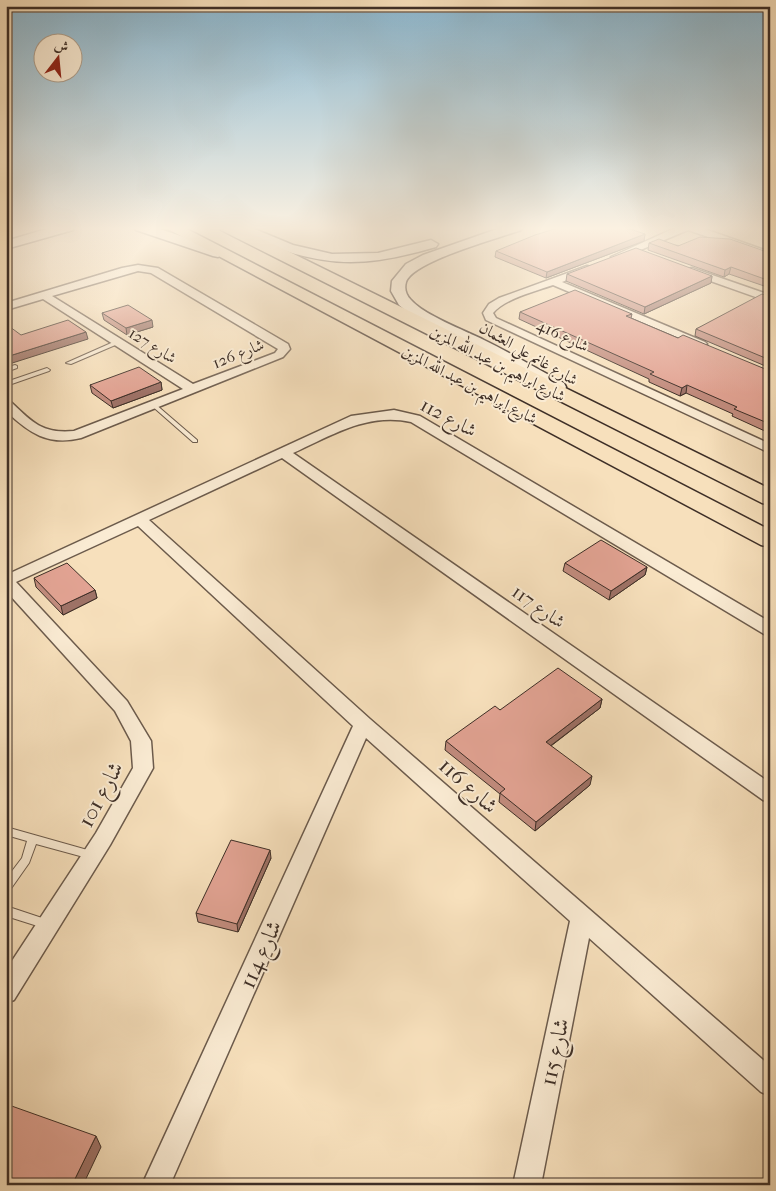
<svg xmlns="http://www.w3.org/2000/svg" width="776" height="1191" font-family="'IM FELL French Canon',Amiri,serif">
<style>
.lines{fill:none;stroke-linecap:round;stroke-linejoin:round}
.lane-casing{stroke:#6c5b4c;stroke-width:2}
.street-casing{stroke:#6c5b4c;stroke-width:3}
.secondary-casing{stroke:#3e2f27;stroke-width:3}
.primary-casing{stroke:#3e2f27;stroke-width:3}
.lane{fill:#faebd3;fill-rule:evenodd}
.street{fill:#faebd3;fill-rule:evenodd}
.secondary{fill:#faebd3;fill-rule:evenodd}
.primary{fill:#f7e0bc;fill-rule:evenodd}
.wall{fill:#c28c7e;stroke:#3e2f27}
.shaded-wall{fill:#9e7267;stroke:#3e2f27}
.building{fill:#e2a393;stroke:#3e2f27}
.labels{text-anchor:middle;stroke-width:4;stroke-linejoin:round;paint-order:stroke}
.far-street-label{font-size:16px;fill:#3e2f27;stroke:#faebd3}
.street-label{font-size:19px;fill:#3e2f27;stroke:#faebd3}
.near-street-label{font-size:22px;fill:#3e2f27;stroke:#faebd3}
</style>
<rect width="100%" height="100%" fill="#f7e0bc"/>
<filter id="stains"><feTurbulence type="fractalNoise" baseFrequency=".004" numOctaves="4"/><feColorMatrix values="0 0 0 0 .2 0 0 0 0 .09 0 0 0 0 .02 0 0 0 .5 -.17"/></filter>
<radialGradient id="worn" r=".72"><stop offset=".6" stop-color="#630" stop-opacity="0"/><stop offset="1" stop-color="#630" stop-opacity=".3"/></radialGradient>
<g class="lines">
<defs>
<path id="lane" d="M118,340L120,341V343L71,364L66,363Z
M15,365L17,366V368L6,372V368Z
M47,368L50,370L49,371L6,386V382Z
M154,403L197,440V442H193L152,406L151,405Z
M6,827L91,851L94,852L96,855L94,858L91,859L36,844L29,863L10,890L6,891V879L22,858L27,841L6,835Z
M6,906L51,921L52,924L51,927L47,929L6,916Z"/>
<path id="street" d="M677,227H699L770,252V258L688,230L619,259H613L611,257Z
M138,265L158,268L288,344L290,349L283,357L81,438C48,446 29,433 6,411V400L10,401C32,422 42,434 74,431L183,389L43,299L6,310V303L122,268ZM138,271L151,273L278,349L275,353L193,384L52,296Z
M587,266L591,267V271L562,282L705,342L707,344L701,347L697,346L553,285C536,291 504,299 493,313L496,318L770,444V453L486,320L483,313L489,304L499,298Z
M692,268L770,295V302L688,273V269Z
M394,410L420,416L770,622V636L764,634L411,422C368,412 330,436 293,453L770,783V802L763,800L282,458L149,520L370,719L770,1066V1096L761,1092L589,938L541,1185H513L570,921L366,738L170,1185H142L353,726L138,526L16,582L127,701L151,741L153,768L110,845L14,1000L6,1003V970L96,833L133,768L131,741L115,711L6,591V575L351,416Z"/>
<path id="secondary" d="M53,227H75L73,230L6,249V241Z
M134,227H154L223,250L225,253L218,257L213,256L136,230Z
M232,227H250L293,245L332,254L378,253L431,240L438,244L436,247C370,266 331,269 266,244C256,240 240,235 232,227Z
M503,227H523L521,230C499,238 413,261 406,282C404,289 406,295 411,300C424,315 464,330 484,340C511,353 537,369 564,383L566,387L564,391H552L474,347L411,315L399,305L391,291L392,281L406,264L423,255Z"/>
<path id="primary" d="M164,227H183L770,530V547L761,545Z
M219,227H239L770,489V505L762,503L221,230Z"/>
</defs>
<!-- lane casing -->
<use href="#lane" class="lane-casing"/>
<!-- street casing -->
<use href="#street" class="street-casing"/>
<!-- secondary casing -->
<use href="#secondary" class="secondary-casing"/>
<!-- primary casing -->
<use href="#primary" class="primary-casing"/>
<!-- lane -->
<use href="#lane" class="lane"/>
<!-- street -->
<use href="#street" class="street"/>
<!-- secondary -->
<use href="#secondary" class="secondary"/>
<!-- primary -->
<use href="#primary" class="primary"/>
</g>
<!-- wall -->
<path class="wall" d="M645,234L644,241L546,278L495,257L496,251Z
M766,242H770V250L765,248Z
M649,243L770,253V288L729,274L724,277L648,250Z
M567,274L712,276L711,283L644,314L566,281Z
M770,296V368L695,336L696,329Z
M520,312L632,314L631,318L678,338L770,371V430L767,432L732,416L733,414L686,393L680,396L649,382V379L519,319Z
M102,313L153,327L127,335L104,320Z
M161,382L162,390L113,408L92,393L90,385Z
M565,563L647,567L645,575L609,600L563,571Z
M34,578L95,590L97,598L63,615L36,587Z
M602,699L600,708L551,746L590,785L535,831L499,802L500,794L445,750L446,741L500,710Z
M271,858L238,932L198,922L196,913Z"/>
<!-- shaded-wall -->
<path class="shaded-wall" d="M645,234L644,241L546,278L547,272Z
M731,267L729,274L724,277L725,270Z
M712,276L711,283L644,314L645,307Z
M152,320L153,327L127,335L126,328Z
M86,332L88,339L6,365V357Z
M161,382L162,390L113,408L111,401Z
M687,385L686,393L680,396L682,388Z
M769,424L770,430L767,432Z
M647,567L645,575L609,600L611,591Z
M95,590L97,598L63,615L61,606Z
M602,699L600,708L545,750L546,742Z
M592,776L590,785L535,831L536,822Z
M270,850L271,858L238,932L237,924Z
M96,1136L101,1147L83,1185H72Z"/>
<!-- building -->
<path class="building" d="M561,227H624L645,234L547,272L496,251L535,235Z
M700,237L730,239L770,253V281L731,267L725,270L649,243L659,239L678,246Z
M636,248L712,276L645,307L567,274Z
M575,290L632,314L626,316L678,338L683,335L770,371V424L734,409L737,407L687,385L682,388L650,374L654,372L520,312Z
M762,294L770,296V360L696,329Z
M128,305L152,320L126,328L102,313Z
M68,320L86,332L6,357V324L21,335Z
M139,367L161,382L111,401L90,385Z
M601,540L647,567L611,591L565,563Z
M67,563L95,590L61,606L34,578Z
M558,668L602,699L546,742L592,776L536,822L500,793L505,789L446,741L495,706L500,710Z
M231,840L270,850L237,924L196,913Z
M6,1104L96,1136L72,1185H6Z"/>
<!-- sky -->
<linearGradient id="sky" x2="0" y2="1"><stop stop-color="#8ab8d2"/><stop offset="0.58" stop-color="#fbf1e1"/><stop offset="1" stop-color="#fbf1e1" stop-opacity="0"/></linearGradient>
<rect width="776" height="394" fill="url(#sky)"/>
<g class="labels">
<!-- far-street labels -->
<g class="far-street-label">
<text transform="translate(563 335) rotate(25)" y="6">شارع 416</text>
<text transform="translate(153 345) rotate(32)" y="6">شارع 127</text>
<text transform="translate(238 353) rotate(-22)" y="6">شارع 126</text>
<text transform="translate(529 353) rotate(30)" y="6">شارع غانم علي العثمان</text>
<text transform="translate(498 363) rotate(27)" y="6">شارع ابراهيم بن عبد الله المزين</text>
<text transform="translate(470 384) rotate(28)" y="6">شارع إبراهيم بن عبد الله المزين</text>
</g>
<!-- street labels -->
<g class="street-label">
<text transform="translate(449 417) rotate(28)" y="7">شارع 112</text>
<text transform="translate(539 606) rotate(35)" y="7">شارع 117</text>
</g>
<!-- near-street labels -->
<g class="near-street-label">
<text transform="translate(469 785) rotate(42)" y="8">شارع 116</text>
<text transform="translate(100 794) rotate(-62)" y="8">شارع 101</text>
<text transform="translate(260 954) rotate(-66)" y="8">شارع 114</text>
<text transform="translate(554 1052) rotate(-78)" y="8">شارع 115</text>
</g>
</g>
<!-- margin -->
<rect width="776" height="1191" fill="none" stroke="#f7e0bc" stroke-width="25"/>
<rect x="8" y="8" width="761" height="1176" fill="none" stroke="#3e2f27" stroke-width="2.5"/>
<rect x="12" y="12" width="751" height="1166" fill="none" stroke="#3e2f27"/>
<!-- north arrow -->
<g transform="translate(58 58) rotate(16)"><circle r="24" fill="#faebd3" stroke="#afa08e"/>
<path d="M0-4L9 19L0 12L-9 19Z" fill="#8f2418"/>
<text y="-8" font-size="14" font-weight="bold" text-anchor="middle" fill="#3e2f27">ش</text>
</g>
<rect width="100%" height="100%" filter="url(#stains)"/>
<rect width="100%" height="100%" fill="url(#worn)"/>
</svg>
